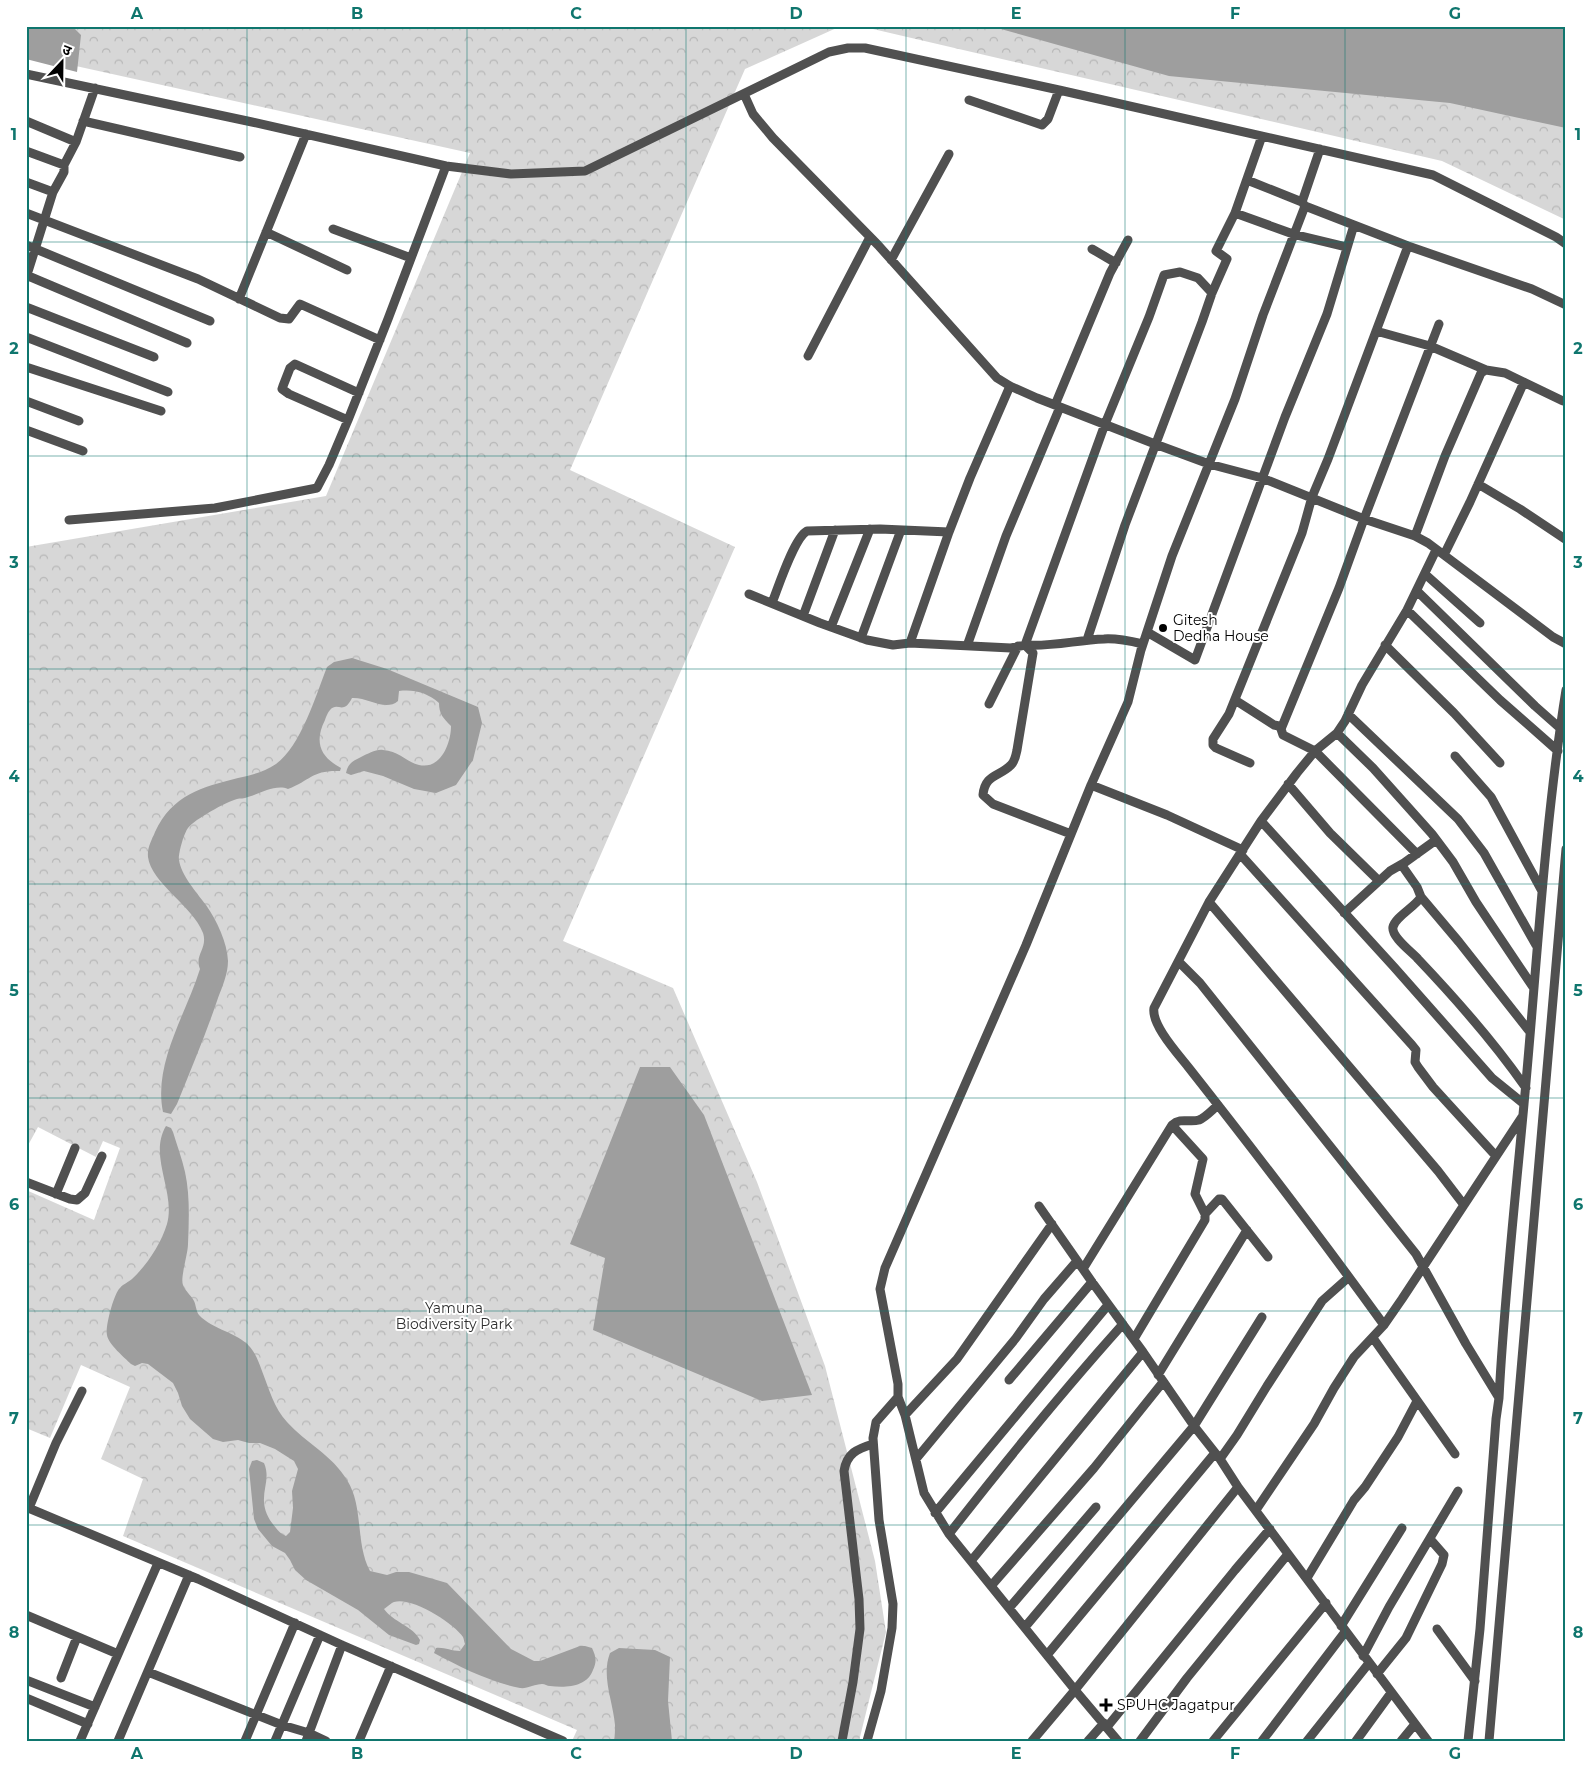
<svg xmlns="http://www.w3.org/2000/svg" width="1592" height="1767" font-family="Montserrat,'Noto Sans Devanagari',sans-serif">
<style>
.forest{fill:url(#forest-crowns)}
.water{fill:#9e9e9e}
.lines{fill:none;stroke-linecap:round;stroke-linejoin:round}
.minor{stroke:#505050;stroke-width:9}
.grid{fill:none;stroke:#0f766e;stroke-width:1;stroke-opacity:0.55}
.poi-dot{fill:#000;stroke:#fff;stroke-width:2}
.labels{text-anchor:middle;stroke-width:4;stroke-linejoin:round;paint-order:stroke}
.poi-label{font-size:14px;fill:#000;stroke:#fff;text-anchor:start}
.park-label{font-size:14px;fill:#2e2e2e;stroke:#fff}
.neatline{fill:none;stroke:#0f766e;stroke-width:2}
.grid-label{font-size:16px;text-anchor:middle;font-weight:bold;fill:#0f766e}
</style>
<defs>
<pattern id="forest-crowns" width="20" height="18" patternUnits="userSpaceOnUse" patternTransform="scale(1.25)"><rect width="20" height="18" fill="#d7d7d7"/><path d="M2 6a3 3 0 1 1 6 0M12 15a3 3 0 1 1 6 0" fill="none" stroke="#b7b7b7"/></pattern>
</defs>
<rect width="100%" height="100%" fill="#fff"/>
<!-- forest -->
<path class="forest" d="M26,26H841L745,69L570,470L735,547L563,941L673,988L757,1182L825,1366L875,1561L886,1632L859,1741H572L577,1730L123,1536L143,1479L101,1459L130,1387L81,1365L50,1438L26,1428V1190L94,1220L120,1148L103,1141L96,1157L38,1127L26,1149V547L326,496L470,153L26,55Z
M860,26H1566V220L1442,161Z"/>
<!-- water -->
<path class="water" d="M26,26H72L81,35L77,72L26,59Z
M990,26H1566V128L1450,103L1169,76Z
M352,658L387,669L478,707L482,723L473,760L456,785L436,793L414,789L383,776L364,771L351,775L346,773C348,763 353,761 361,757C368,754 376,749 383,750C399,751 406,762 419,765C441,770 451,743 451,726C443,718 439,714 439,703C428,693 414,689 399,691L398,701C385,712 368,697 352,698C343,716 338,701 330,710C328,712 326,717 325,720C314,742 320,757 341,768L340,771C312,770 311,780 288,789C275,784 260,794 248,797C244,799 240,798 237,799C226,802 195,819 188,828C184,833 178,854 179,860C181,875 197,893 206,905C217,921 227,942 228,961C228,974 222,987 218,998C206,1034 191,1069 177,1104L171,1114L163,1112C153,1064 186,1014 200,969C194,955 208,949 203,933C193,906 151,883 148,857C147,847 152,840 155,832C172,795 202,787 238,778C252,775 264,772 276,764C301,746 316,695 327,667L334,662Z
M640,1067H670L704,1115L812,1395L762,1401L593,1330L605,1258L570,1244Z
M166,1126L171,1128L173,1132C177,1145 182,1159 185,1172C190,1195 189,1220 188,1244C188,1254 180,1278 183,1285C185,1291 191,1295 194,1301C196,1305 196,1311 199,1315C213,1330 237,1332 250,1347C256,1354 259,1363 262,1371C269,1389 274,1408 287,1422C306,1443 332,1455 347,1480C364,1507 355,1543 370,1571L387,1575L396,1572H409L447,1583L511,1649L534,1661H540L580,1646H585L592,1648C596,1657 597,1661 593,1670C587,1687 566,1688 550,1686C547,1686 545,1684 542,1684C535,1684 527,1689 520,1688C490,1682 460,1667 434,1653L436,1648C444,1647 451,1651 460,1651L465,1644C464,1642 464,1639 463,1637C454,1623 411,1596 394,1602C391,1603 387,1607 384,1609C393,1622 413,1626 420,1640L419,1644L416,1645L389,1635L358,1610L306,1580L295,1570L290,1560L285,1553L272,1546L258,1529L254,1519L249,1469L252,1461L257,1460L264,1463C273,1484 254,1497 272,1523C277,1529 279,1533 286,1536L290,1532L293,1508L292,1491L298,1469L294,1461L275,1449L260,1443H249L238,1440L223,1442L213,1439L190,1419L182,1406L178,1393L173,1383L148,1364L142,1363L135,1366L131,1364C125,1358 108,1344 107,1335C105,1327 114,1293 120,1288C123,1284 129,1282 132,1279C147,1265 161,1244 167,1224C176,1192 148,1156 166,1126Z
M619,1648L655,1650L670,1657L668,1701L672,1741H614C615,1735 615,1730 615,1725C613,1701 601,1676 610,1653Z"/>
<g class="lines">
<!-- minor -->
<path class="minor" d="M26,74L252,122L446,166L511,174L585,171L829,52L848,48H865L1059,90L1433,175L1556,237L1566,244
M744,94L753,114L773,138L878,245L997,378L1010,386L1037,398L1155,444L1209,464L1262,478L1364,519L1415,536L1428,543L1553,637L1566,644
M969,100L1042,125L1048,119L1059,90
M26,121L76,142
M83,121L240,157
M26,151L64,165
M1247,180L1302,202L1305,206L1408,246L1532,289L1566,305
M26,182L53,192
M1302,202L1320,149
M26,213L198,279L280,318L289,319L300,304L380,340
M1235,213L1293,234L1347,247
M333,229L411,258
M266,232L347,270
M26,245L210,321
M1092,249L1116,263
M891,260L949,154
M26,275L187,343
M26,278L53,192L64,172V165L76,142L95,88
M239,299L306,134
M26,307L154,357
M1376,331L1430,346L1486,370
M26,337L168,392
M808,356L870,237
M26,367L161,411
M26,401L79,421
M1055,405L1110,273L1128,240
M348,420L289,394L282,389L283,386L290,368L295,364L359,393
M26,430L83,451
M1478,484L1520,509L1565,539
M69,520L215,508L317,488L329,465L348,420L388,319L446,166
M1415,536L1445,456L1481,373L1486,370L1505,373L1563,401
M1444,555L1470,502L1524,382
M1425,574L1480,623
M1417,591L1535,706L1561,729
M749,594L820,623L867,640L893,645L910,643L1011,648L1025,645L1105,424L1149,317L1164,275L1180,272L1198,278L1212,293
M772,603C778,588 794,538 807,531L880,529L949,532
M1407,610L1500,700L1558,751
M803,616L835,530
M831,627L870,529
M1147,632L1195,660L1285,417L1327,314L1354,225
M861,638L901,530
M1087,640L1125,525L1202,322L1212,293L1227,259L1216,251L1235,213L1262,136
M910,643L949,532L970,478L1010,386
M1025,645L1033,653L1017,750C1016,755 1015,761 1011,765C999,777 985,774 983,795L993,804L1071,834
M1025,645C1052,647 1077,640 1104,639C1117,638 1130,641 1143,644
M1385,645L1454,713L1500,763
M967,646L1006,536L1060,407
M1235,700L1274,725L1279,726L1281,729
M989,704L1018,646
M1348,714L1458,819L1484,853L1536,945
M1337,733L1373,768L1432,834L1453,862L1476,902L1533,987
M1455,756L1491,797L1542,891
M1250,763L1216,748L1213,745V739L1229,714L1302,533L1312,497L1328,459L1408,246
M1288,784L1330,833L1379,881
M1091,785L1167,815L1243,850
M1261,821L1394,967L1492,1078L1524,1104
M1436,840L1404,863L1403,867L1417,887L1421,897C1415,907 1395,917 1393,927C1391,937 1412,952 1418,959C1456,999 1494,1042 1526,1088
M1240,854L1412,1045L1416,1050L1415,1062L1418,1067L1433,1087L1495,1155
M1417,854L1315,751L1283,735L1281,729L1339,588L1364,519L1439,324
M1421,897L1459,942L1530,1032
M1209,902L1438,1171L1464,1205
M1344,913L1390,871L1404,863
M1179,962L1200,983L1416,1254L1466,1344L1499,1398
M26,1182L70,1199L77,1200L85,1193L102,1156
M56,1194L75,1148
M1039,1206L1092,1282L1143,1352L1194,1426L1220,1459L1238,1487L1428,1741
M1205,1214L1219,1199H1222L1268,1257
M1083,1269L1172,1125C1181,1117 1189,1123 1199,1120C1206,1117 1212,1110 1218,1105
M1384,1325C1321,1238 1256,1153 1189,1068C1179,1055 1151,1025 1154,1008L1209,902L1261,821L1297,773L1315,751L1337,733L1345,721L1362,685L1407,610L1436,550
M1373,1338L1455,1454
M1134,1339L1205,1220V1214L1195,1194L1203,1159L1172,1125
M1158,1375L1247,1230
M1009,1380L1092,1282
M898,1397L905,1415L924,1493L949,1534L1075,1690L1118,1741
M905,1415L957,1359L1052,1224
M916,1459L1016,1338L1044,1299L1077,1261
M1220,1459L1237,1435L1267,1386L1322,1301L1349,1277
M26,1507L198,1579L342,1645L563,1741
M29,1508L56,1443L82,1391
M1256,1510L1314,1424L1334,1388L1354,1357L1384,1325L1402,1299L1522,1117
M935,1513L1108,1305
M949,1534C1005,1462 1062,1392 1123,1324
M971,1561L1143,1352
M1307,1578L1354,1500L1365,1487L1398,1437L1417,1401
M991,1586L1094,1468L1163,1382
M1010,1607L1096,1507
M26,1615L118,1654
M1341,1626L1402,1528
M1025,1627L1194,1426L1262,1317
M1437,1629L1475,1681
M1047,1655L1215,1453
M1363,1656L1389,1607L1458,1491
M148,1672L282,1725L309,1733L326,1741
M1377,1674L1406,1638L1442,1564L1444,1555L1430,1539
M61,1678L77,1637
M26,1680L95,1707
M26,1698L88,1724
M1107,1727L1235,1570L1270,1529
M80,1741L158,1563
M118,1741L189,1575
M245,1741L295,1623
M275,1741L320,1635
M306,1741L342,1645
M359,1741L391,1666
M842,1741L853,1682L860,1629L859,1599L844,1471C847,1453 857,1449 873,1444
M867,1741L881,1691L892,1628L893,1604L879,1520L873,1438L876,1422L898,1397V1384L880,1289L885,1268L1026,945L1091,785L1128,702L1141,650L1172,556L1235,399L1263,315L1305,206
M1032,1741L1075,1690L1238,1487
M1088,1741L1104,1723
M1140,1741L1187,1678L1288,1554
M1213,1741L1326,1603
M1262,1741L1345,1632
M1307,1741L1369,1663
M1356,1741L1391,1693
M1401,1741L1415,1724
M1468,1741L1480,1629L1496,1419L1499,1398C1504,1300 1515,1202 1524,1104C1537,966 1544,827 1566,690
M1489,1741L1566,849"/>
</g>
<!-- grid -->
<path class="grid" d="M247,26V1741M467,26V1741M686,26V1741M906,26V1741M1125,26V1741M1345,26V1741M26,242H1566M26,456H1566M26,669H1566M26,884H1566M26,1098H1566M26,1311H1566M26,1525H1566"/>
<!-- markers -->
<g class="poi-dot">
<circle cx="1163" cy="628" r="5"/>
<path d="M1103.5 1697.5h5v5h5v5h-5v5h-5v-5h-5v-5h5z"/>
</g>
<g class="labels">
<!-- poi labels -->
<g class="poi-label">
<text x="1173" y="625">Gitesh<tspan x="1173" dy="16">Dedha House</tspan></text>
<text x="1117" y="1710">SPUHC Jagatpur</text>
</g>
<!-- park labels -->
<g class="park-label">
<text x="454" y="1313">Yamuna<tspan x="454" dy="16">Biodiversity Park</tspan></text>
</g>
</g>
<!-- border -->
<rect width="1592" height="1767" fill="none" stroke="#ffffff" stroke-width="55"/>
<!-- north arrow -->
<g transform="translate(62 62) rotate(22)" stroke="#ffffff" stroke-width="4" paint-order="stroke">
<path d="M0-4L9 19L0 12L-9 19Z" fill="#000000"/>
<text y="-8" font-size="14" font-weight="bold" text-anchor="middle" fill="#000000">उ</text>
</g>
<rect x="28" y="28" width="1536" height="1712" class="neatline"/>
<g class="grid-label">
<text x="137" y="19">A</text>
<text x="357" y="19">B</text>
<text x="576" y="19">C</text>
<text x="796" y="19">D</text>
<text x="1016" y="19">E</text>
<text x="1235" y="19">F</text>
<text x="1455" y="19">G</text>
<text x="14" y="140">1</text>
<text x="1578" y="140">1</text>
<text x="14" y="354">2</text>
<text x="1578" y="354">2</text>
<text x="14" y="568">3</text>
<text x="1578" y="568">3</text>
<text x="14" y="782">4</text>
<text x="1578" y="782">4</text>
<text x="14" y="996">5</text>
<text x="1578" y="996">5</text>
<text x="14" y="1210">6</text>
<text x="1578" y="1210">6</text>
<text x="14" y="1424">7</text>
<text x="1578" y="1424">7</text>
<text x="14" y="1638">8</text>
<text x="1578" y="1638">8</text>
<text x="137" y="1759">A</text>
<text x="357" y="1759">B</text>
<text x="576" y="1759">C</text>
<text x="796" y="1759">D</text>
<text x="1016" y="1759">E</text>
<text x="1235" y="1759">F</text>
<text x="1455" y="1759">G</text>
</g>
</svg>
